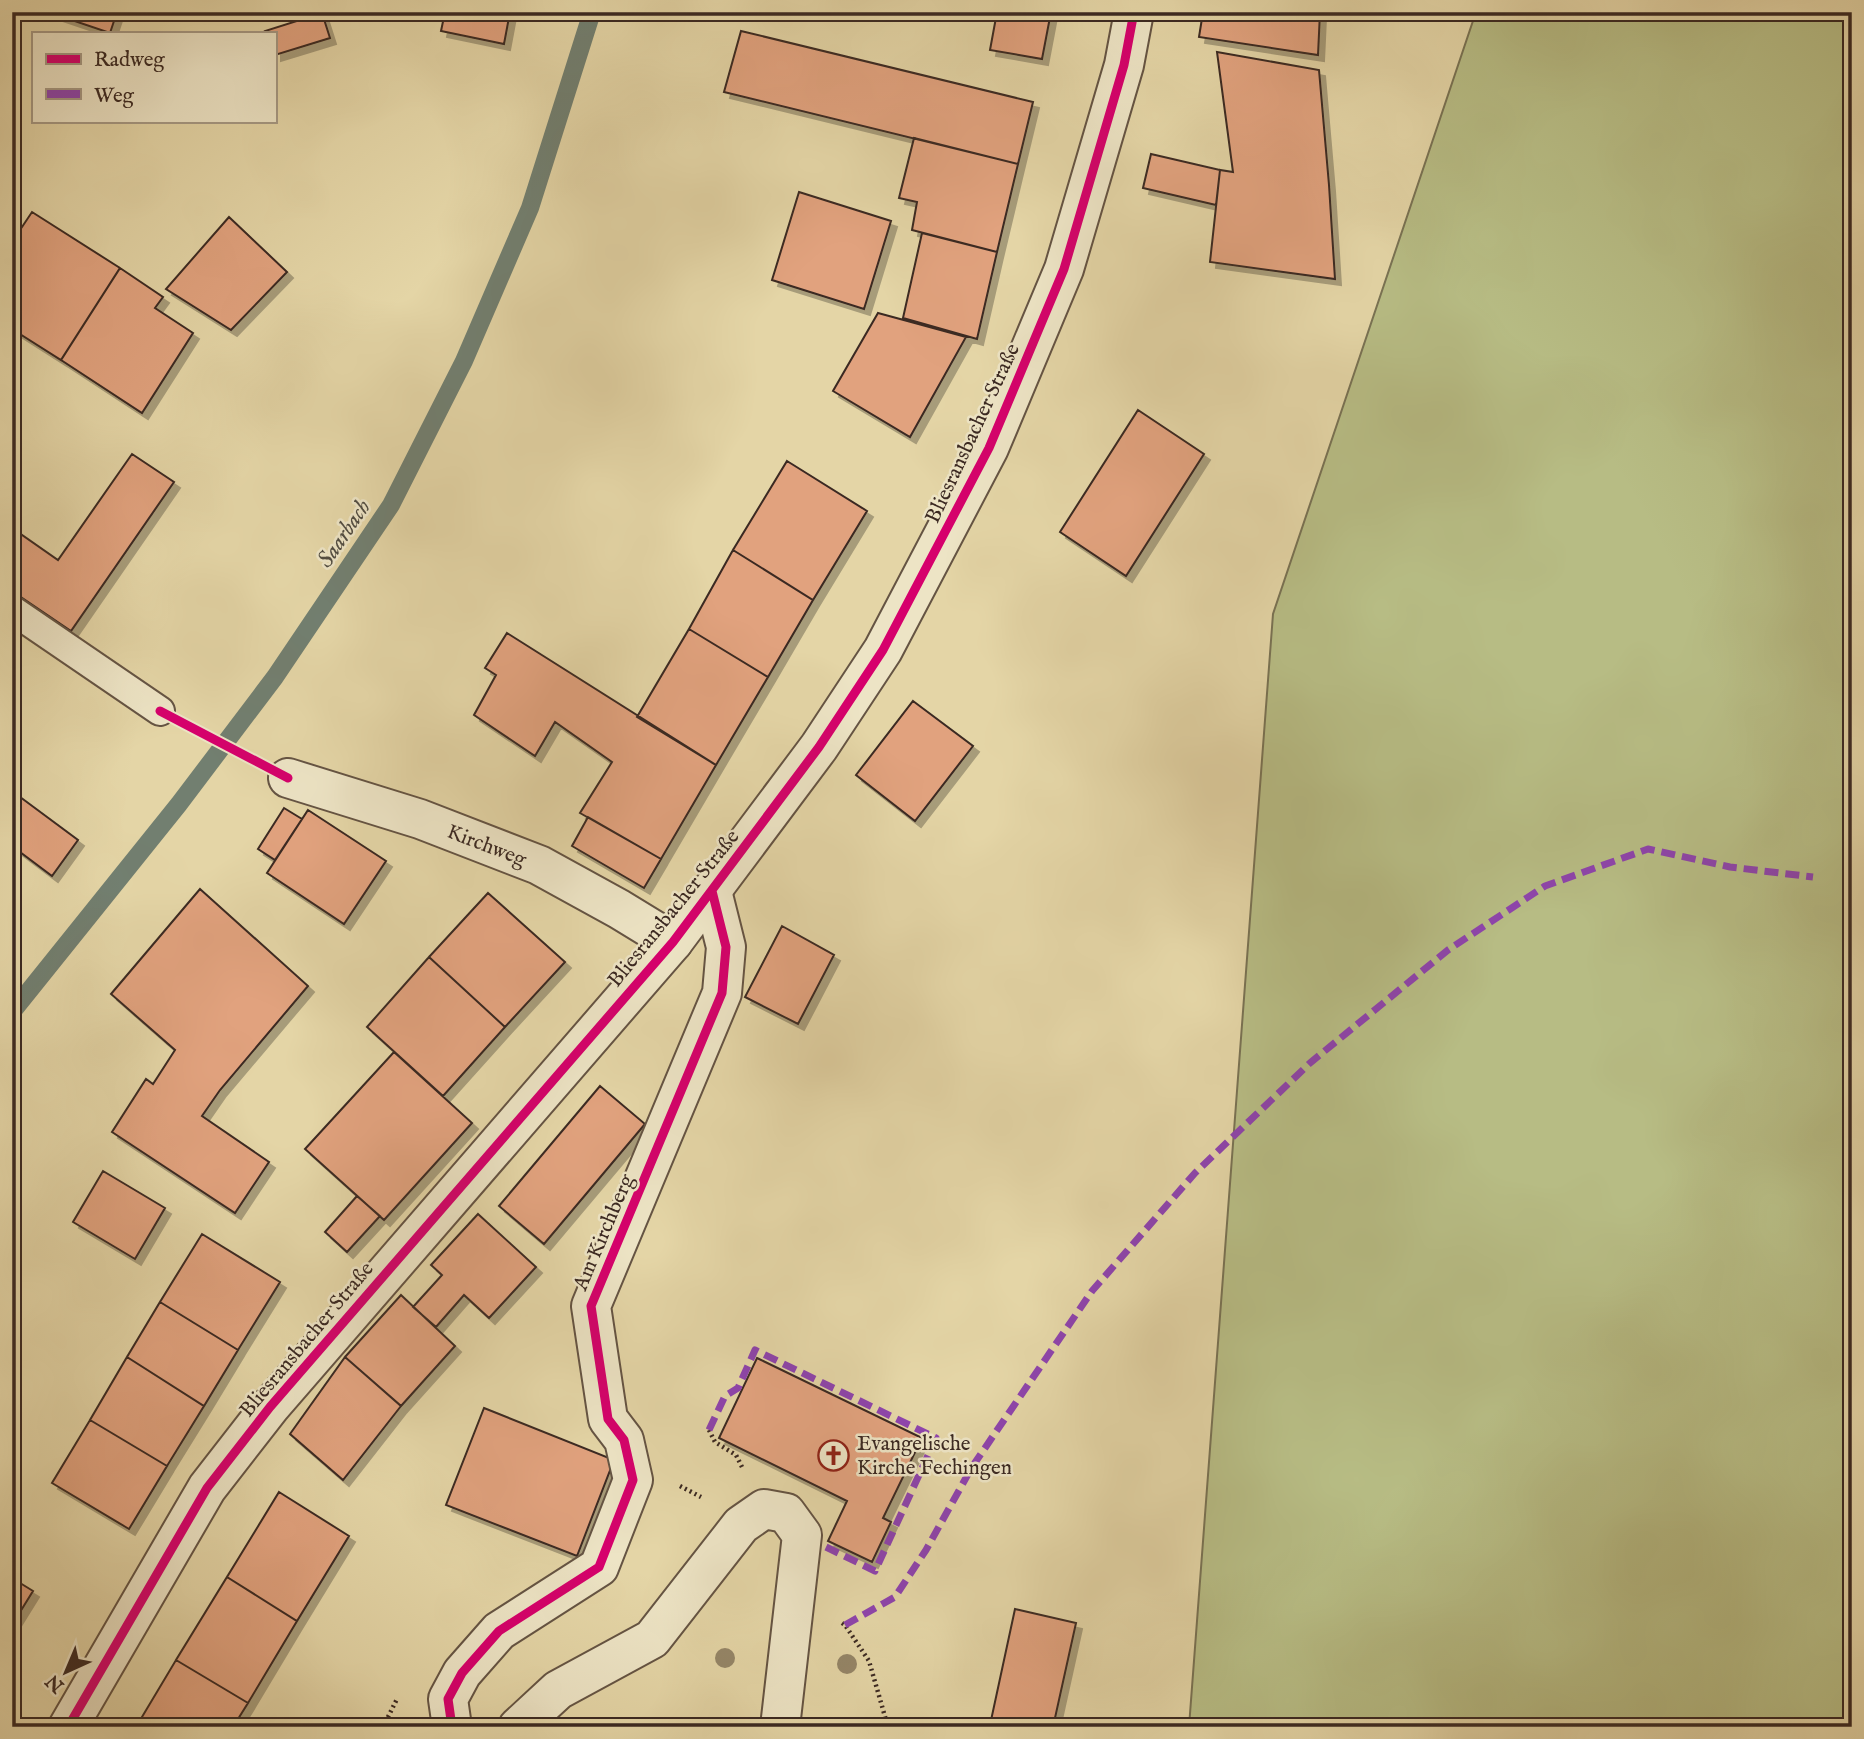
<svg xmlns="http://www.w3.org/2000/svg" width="1864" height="1739" font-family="'IM FELL English',serif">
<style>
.green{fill:#b7bc84;stroke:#797253;stroke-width:2}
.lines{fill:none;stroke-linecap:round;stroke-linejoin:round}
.stream{stroke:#727f70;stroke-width:18}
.building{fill:#e1a27e;stroke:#3b2922;stroke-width:2;filter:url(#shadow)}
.lane-casing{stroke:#655443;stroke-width:32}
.street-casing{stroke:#655443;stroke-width:42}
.path{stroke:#3b2922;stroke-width:4.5;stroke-dasharray:2 3.5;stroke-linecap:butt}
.lane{stroke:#ede4c5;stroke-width:28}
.street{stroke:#ede4c5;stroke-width:38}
.quiet{stroke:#8e44ad;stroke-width:7;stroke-dasharray:14 7;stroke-linecap:butt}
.cycleway-casing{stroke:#ede4c5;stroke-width:13}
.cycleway{stroke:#d6006c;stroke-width:9}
.tree{fill:#958668}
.labels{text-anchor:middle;stroke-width:5;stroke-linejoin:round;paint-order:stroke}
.street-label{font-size:21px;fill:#3b2922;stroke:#ede4c5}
.poi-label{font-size:21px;fill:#3b2922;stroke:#ede4c5;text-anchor:start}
.water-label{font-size:23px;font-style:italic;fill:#524d42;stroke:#ede4c5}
</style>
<defs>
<filter id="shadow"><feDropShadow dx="6" dy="6" stdDeviation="0" flood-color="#0004"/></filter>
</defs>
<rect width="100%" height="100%" fill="#e4d5a6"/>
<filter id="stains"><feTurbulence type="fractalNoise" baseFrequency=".00286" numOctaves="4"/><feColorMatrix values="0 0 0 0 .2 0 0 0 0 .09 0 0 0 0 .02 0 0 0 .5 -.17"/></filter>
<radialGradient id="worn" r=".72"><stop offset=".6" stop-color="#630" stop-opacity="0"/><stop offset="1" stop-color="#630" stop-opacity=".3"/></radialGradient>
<!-- green -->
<path class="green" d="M1476,12H1852V1727H1189L1273,614Z"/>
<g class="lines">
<!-- stream -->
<path class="stream" d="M12,1012L179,804L275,677L391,505L464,361L530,208L592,12"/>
</g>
<!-- building -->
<path class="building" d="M48,12H117L110,33Z
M445,12H510L504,44L441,31Z
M997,12H1051L1042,59L990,50Z
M1203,12H1320L1318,55L1199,37Z
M322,13L330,38L275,55V33H266L265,31Z
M741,31L1033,102L1018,164L724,92Z
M1217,52L1319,70L1329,185L1335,279L1210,262L1220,170L1233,172Z
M914,138L1018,164L997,252L912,230L917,202L899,198Z
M1151,154L1220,170L1216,205L1143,188Z
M799,192L891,221L864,309L772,280Z
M32,212L120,268L61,360L12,329V242Z
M229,217L287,272L231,330L166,289Z
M922,233L997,252L977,339L903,318Z
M120,268L163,297L155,308L193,333L142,413L61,360Z
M878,313L966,337L910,437L833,391Z
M1138,410L1204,454L1126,576L1060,532Z
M132,454L174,482L71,631L12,591V528L58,560Z
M787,461L867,511L813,600L733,550Z
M733,550L813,600L768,677L689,629Z
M689,629L768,677L716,765L637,717Z
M507,633L716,765L661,859L580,813L612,762L555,722L535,756L474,715L496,675L485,668Z
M913,701L973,746L915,821L856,775Z
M12,791L78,840L52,876L12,846Z
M284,808L302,819L275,860L258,849Z
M308,810L386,861L344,924L267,873Z
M588,817L661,859L644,888L572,846Z
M200,889L308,986L220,1090L202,1116L269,1162L235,1213L112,1132L146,1079L153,1084L175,1050L111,994Z
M488,893L565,962L505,1027L429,957Z
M782,926L834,955L798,1024L745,997Z
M429,957L505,1027L443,1096L367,1027Z
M394,1052L472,1123L384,1220L305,1149Z
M600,1086L645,1124L544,1244L499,1206Z
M103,1171L165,1208L135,1259L73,1222Z
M357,1196L380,1216L347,1252L325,1232Z
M478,1214L536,1267L489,1318L464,1295L436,1327L413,1307L442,1275L431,1265Z
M202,1234L280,1282L238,1350L160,1302Z
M401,1295L455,1346L401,1406L345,1357Z
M160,1302L238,1350L204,1406L127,1357Z
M127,1357L204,1406L167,1466L90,1420Z
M345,1357L401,1406L343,1480L290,1434Z
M757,1358L922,1438L883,1518L891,1522L872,1562L828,1541L847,1501L719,1438Z
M484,1408L614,1460L577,1556L446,1505Z
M90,1420L167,1466L129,1529L52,1483Z
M279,1492L349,1536L297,1621L227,1577Z
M227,1577L297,1621L248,1703L176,1660Z
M12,1578L33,1591L12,1625Z
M1015,1609L1076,1623L1053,1727L990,1725Z
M176,1660L248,1703L233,1727H136Z"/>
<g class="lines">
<defs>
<path id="lane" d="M12,610L160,711"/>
<g id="street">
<path id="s1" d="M288,778L420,819L539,865L619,909L673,942"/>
<path d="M68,1727L207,1488L270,1407L673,942L819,747L883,650L989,448L1064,269L1124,65L1134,12"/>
<path d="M452,1727L448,1699L462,1673L499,1631L599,1567L633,1480L624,1440L608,1419L591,1306L722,993L726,947L712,891"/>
<path d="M518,1727L558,1690L652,1639L741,1525L764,1509L786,1513L802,1535L780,1727"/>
</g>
</defs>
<!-- lane casing -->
<use href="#lane" class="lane-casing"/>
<!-- street casing -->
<use href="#street" class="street-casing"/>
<!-- path -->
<path class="path" d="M709,1430L715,1442L736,1455L742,1467
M680,1486L701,1497
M842,1623L845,1625L869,1661L888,1727
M383,1727L397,1699"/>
<!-- lane -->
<use href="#lane" class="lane"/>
<!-- street -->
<use href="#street" class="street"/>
<!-- quiet -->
<path class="quiet" d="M709,1430L725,1396L738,1388L755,1350L936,1438L875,1571L826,1547
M845,1625L895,1597L926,1550L972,1467L1092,1291L1195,1173L1310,1063L1448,950L1545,886L1648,849L1730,867L1813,877"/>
<defs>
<path id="cycleway" d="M160,711L288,778
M68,1727L207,1488L270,1407L673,942L819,747L883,650L989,448L1064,269L1124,65L1134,12
M452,1727L448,1699L462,1673L499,1631L599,1567L633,1480L624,1440L608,1419L591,1306L722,993L726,947L712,891"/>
</defs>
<!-- cycleway casing -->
<use href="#cycleway" class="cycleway-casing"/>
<!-- cycleway -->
<use href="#cycleway" class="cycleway"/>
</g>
<!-- trees -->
<g class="tree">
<circle cx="725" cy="1658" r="10"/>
<circle cx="847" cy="1664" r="10"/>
</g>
<!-- icons -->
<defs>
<symbol id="church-ring" viewBox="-11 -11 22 22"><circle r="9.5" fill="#ede4c5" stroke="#8f2418" stroke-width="1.5"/><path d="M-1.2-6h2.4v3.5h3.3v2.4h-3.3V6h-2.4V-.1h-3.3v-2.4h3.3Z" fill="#8f2418"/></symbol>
</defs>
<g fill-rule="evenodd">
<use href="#church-ring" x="816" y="1438" width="35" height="35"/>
</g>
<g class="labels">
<!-- street labels -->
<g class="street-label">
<text transform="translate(972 433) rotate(-65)" y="7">Bliesransbacher Straße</text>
<text dy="7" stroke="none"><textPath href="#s1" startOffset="210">Kirchweg</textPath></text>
<text transform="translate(673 908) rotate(-51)" y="7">Bliesransbacher Straße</text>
<text transform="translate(603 1232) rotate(-67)" y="7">Am Kirchberg</text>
<text transform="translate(306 1339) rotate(-50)" y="7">Bliesransbacher Straße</text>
</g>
<!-- poi labels -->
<g class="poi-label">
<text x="857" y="1450">Evangelische<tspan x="857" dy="24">Kirche Fechingen</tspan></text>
</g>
<!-- water labels -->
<g class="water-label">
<text transform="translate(343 533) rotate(-56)" y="8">Saarbach</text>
</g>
</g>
<!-- margin -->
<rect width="1864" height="1739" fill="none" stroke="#e4d5a6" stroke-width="42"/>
<rect x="14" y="14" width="1836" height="1711" fill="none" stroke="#3b2922" stroke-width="3.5"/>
<rect x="21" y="21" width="1822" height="1697" fill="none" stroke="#3b2922" stroke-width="2"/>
<!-- legend -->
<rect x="32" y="32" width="245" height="91" fill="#ede4c5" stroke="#a69984" stroke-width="2"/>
<rect x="46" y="54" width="35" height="10" fill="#d6006c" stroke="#a69984" stroke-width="2"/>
<text x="94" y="66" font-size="21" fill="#3b2922">Radweg</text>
<rect x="46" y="89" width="35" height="10" fill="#8e44ad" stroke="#a69984" stroke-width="2"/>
<text x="94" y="102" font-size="21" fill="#3b2922">Weg</text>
<!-- north arrow -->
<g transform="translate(66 1672) rotate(224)" stroke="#ede4c5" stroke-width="5" paint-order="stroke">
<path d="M0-5L12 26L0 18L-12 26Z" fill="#3b2922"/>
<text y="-10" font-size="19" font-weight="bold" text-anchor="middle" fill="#3b2922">N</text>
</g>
<rect width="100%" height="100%" filter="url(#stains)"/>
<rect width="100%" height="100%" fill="url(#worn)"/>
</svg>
